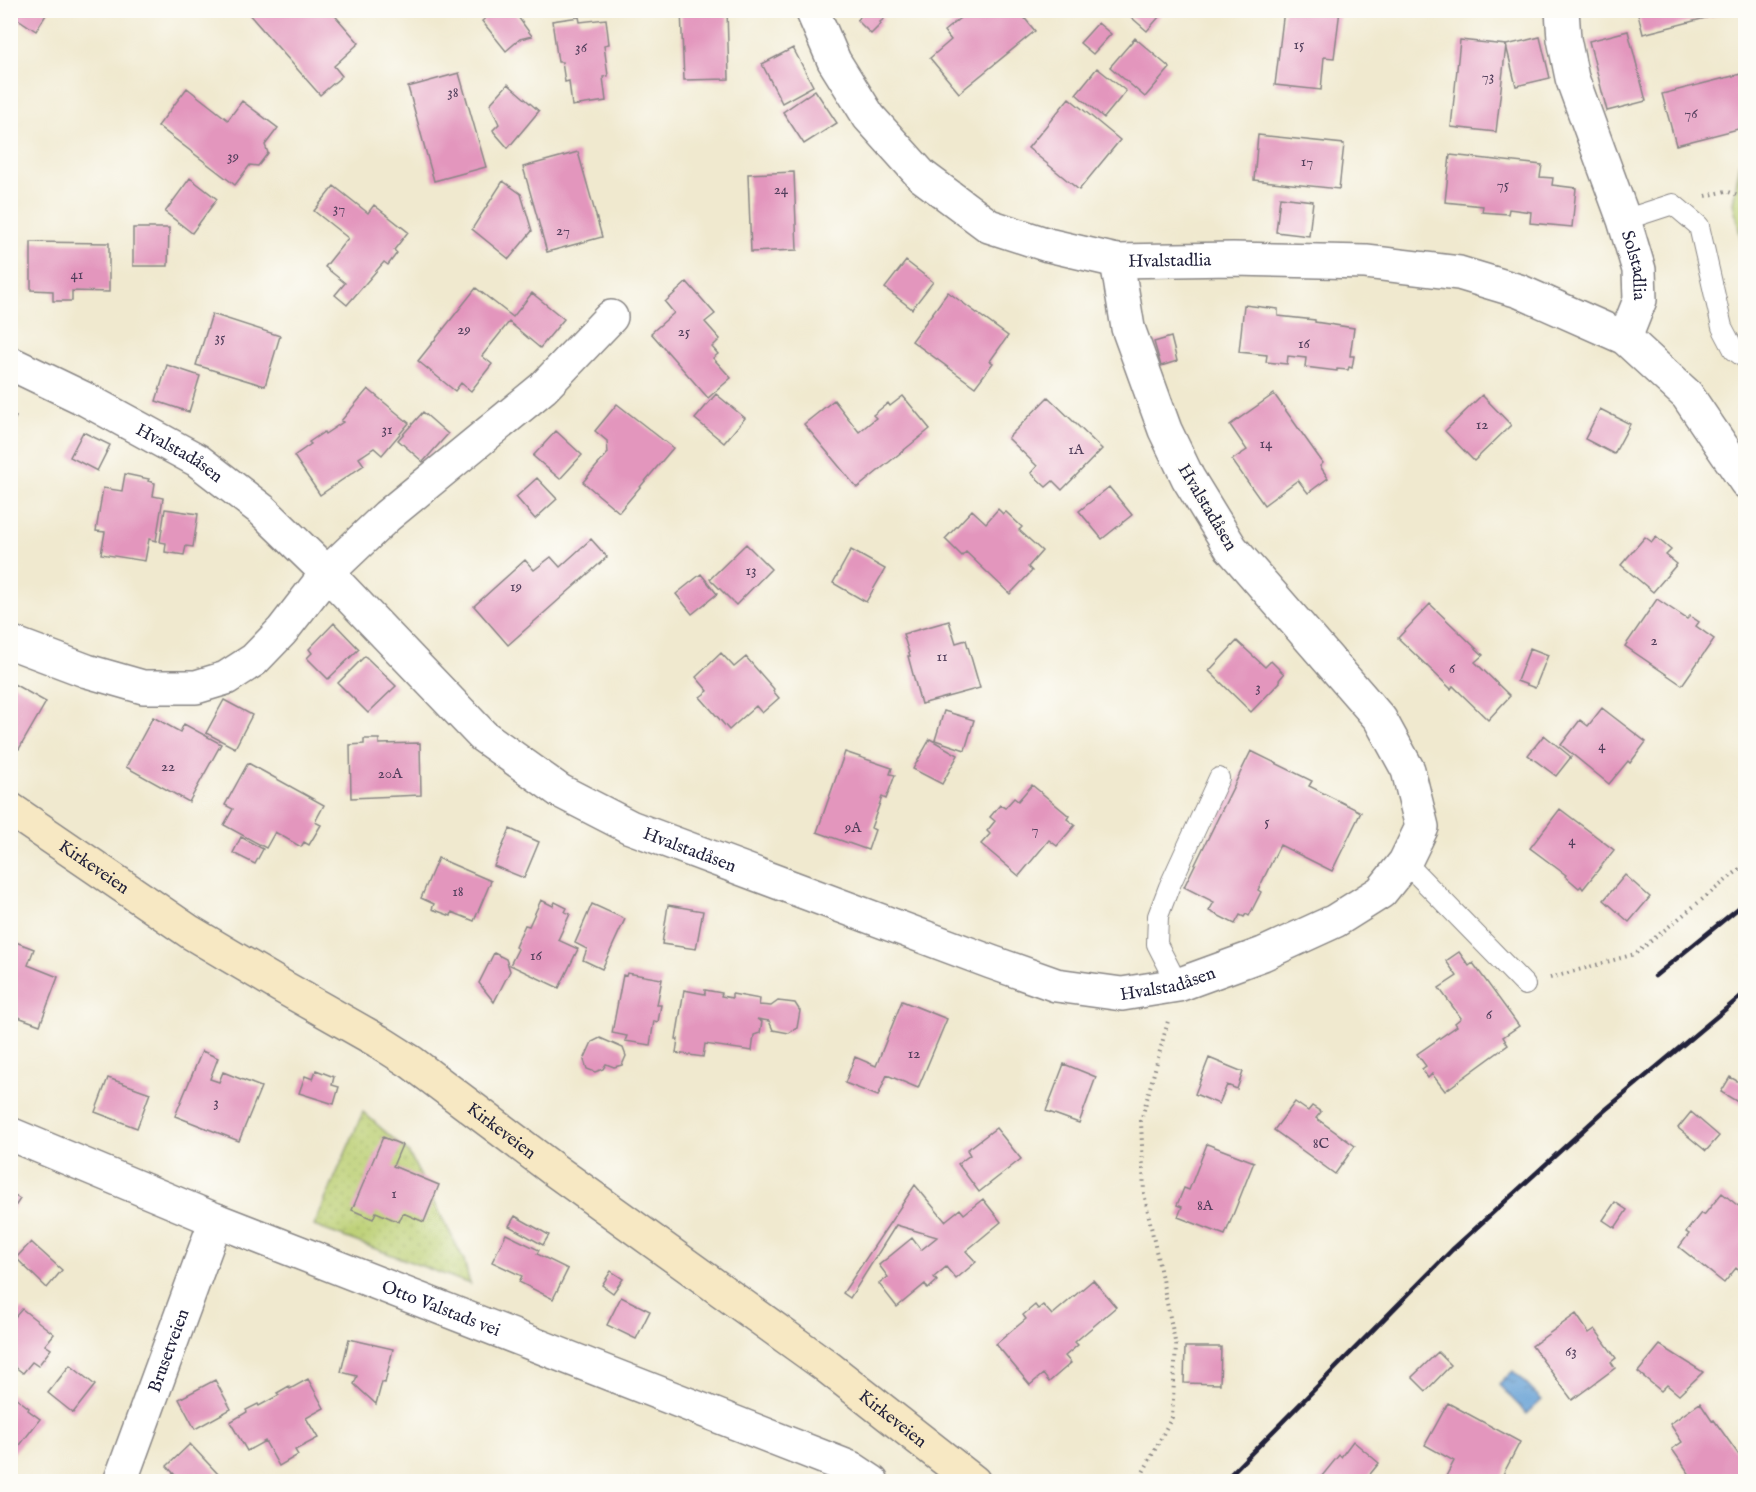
<svg xmlns="http://www.w3.org/2000/svg" width="1756" height="1492" font-family="'IM FELL English',serif">
<style>
.grass{fill:#bbcf73;stroke:#6e7857;stroke-width:1.5}
.garden{fill:url(#garden-dots);stroke:#6e7857;stroke-width:1.5}
.water{fill:url(#water-ripples);stroke:#436088;stroke-width:1.5}
.building{fill:#e396bd}
.lines{fill:none;stroke-linecap:round;stroke-linejoin:round}
.lane-casing{stroke:#898685;stroke-width:22}
.street-casing{stroke:#898685;stroke-width:36}
.secondary-casing{stroke:#898685;stroke-width:36}
.path{stroke:#898685;stroke-width:4;stroke-dasharray:1.5 4.5;stroke-linecap:butt}
.lane{stroke:#fff;stroke-width:20}
.street{stroke:#fff;stroke-width:33}
.secondary{stroke:#f7e8c3;stroke-width:33}
.rail{stroke:#22223b;stroke-width:4.5}
.labels{text-anchor:middle;stroke-width:4.5;stroke-linejoin:round;paint-order:stroke}
.number-label{font-size:15px;fill:#523f5c}
.street-label{font-size:18px;fill:#22223b;stroke:#fdfcf7}
</style>
<defs>
<pattern id="garden-dots" width="8" height="8" patternUnits="userSpaceOnUse" patternTransform="scale(1.5)"><rect width="8" height="8" fill="#bbcf73"/><path d="M2 2h.1M6 6h.1" fill="none" stroke="#a0b164" stroke-width="1.8" stroke-linecap="round"/></pattern>
<pattern id="water-ripples" width="26" height="14" patternUnits="userSpaceOnUse" patternTransform="scale(1.5)"><rect width="26" height="14" fill="#649fd4"/><path d="M2 4q2-2 4 0t4 0M15 11q2-2 4 0t4 0" fill="none" stroke="#5281ad"/></pattern>
</defs>
<rect width="100%" height="100%" fill="#fdfcf7"/>
<filter id="ink" filterUnits="userSpaceOnUse"><feTurbulence type="fractalNoise" baseFrequency=".0167" numOctaves="2"/><feDisplacementMap in="SourceGraphic" scale="12" xChannelSelector="R" yChannelSelector="G"/><feConvolveMatrix kernelMatrix="1 2 1 2 8 2 1 2 1" color-interpolation-filters="sRGB"/></filter>
<filter id="wash" filterUnits="userSpaceOnUse"><feTurbulence type="fractalNoise" baseFrequency=".008" numOctaves="4" result="noise"/><feDisplacementMap in="SourceGraphic" scale="24" xChannelSelector="R" yChannelSelector="G"/><feGaussianBlur stdDeviation="1.35" result="paint"/><feColorMatrix in="noise" values="0 0 0 0 0 0 0 0 0 0 0 0 0 0 0 0 0 1.4 0 .05"/><feComposite in="paint" operator="in"/></filter>
<g filter="url(#wash)">
<rect width="100%" height="100%" fill="#f0e9cf"/>
<!-- grass -->
<path class="grass" d="M1745,161H1746L1745,255L1733,203L1740,163Z"/>
<!-- garden -->
<path class="garden" d="M363,1112L408,1152L464,1260L470,1284L314,1226Z"/>
<!-- water -->
<path class="water" d="M1513,1371L1542,1400L1527,1414L1499,1385Z"/>
<g id="blocks">
<!-- building -->
<path class="building" d="M19,10H49L36,31L15,17Z
M249,10H330L359,43L334,66L342,76L320,95L247,12Z
M495,10H513L532,36L520,39L506,51L482,21Z
M681,10H727L729,79L684,80Z
M866,10H876L884,19L880,22L881,24L871,34L857,20Z
M970,10H1018L1035,31L959,93L930,58L951,40L944,31Z
M1123,10H1165L1147,31Z
M1284,10H1340L1334,58L1324,57L1321,90L1275,85Z
M1637,10H1725V13L1643,34Z
M579,17L580,22L606,19L609,44L604,45L608,76L603,77L606,101L572,106L569,81L565,82L562,62H558L552,21Z
M1098,23L1111,34L1093,54L1080,43Z
M1628,31L1646,101L1607,111L1589,41Z
M1540,37L1550,78L1516,86L1506,45Z
M1135,38L1170,68L1145,97L1110,67Z
M1460,40L1506,45L1496,132L1451,127Z
M793,48L813,86L782,103L762,64Z
M1097,68L1126,91L1104,118L1076,94Z
M459,73L486,167L434,181L408,87Z
M1741,74L1746,93V127L1676,145L1662,94Z
M508,84L539,111L508,148L494,132L493,130L499,124L490,104Z
M187,88L228,120L242,101L278,128L265,145L268,153L258,166L250,165L235,185L158,126Z
M815,90L837,123L804,144L783,112Z
M1069,98L1120,140L1079,190L1028,148Z
M1258,135L1344,144L1339,189L1254,180Z
M578,152L602,237L547,252L523,167Z
M1450,155L1542,165L1540,177L1553,178L1552,185L1576,188L1572,227L1530,223L1531,212L1509,209L1508,214L1482,212L1483,206L1445,202Z
M794,172L797,250L751,252L748,174Z
M190,178L217,199L192,233L165,212Z
M503,181L521,194L532,231L509,259L472,229Z
M334,186L368,213L374,205L408,232L394,250L397,253L388,265L384,262L347,305L335,295L345,283L325,267L348,238L314,211Z
M1280,197L1313,201L1309,236L1276,232Z
M133,228H169L168,266H133Z
M31,242L109,243V292L72,291V301H53V291L31,290Z
M906,261L933,282L912,309L885,288Z
M687,282L715,314L705,322L720,339L712,347L718,354L713,358L731,378L708,398L651,333L674,313L665,302Z
M476,288L513,317L532,293L564,319L540,348L509,322L482,356L492,364L471,391L461,383L455,391L418,361Z
M948,292L1008,336L990,361L993,363L975,387L912,341Z
M1244,305L1278,309V316L1315,320V322L1354,328L1350,356H1354L1352,368L1349,367L1348,370L1337,369V371L1305,367L1306,358L1288,356L1287,364L1266,362L1267,355L1239,352Z
M212,314L280,336L265,386L196,365Z
M1171,337L1177,361L1161,366L1154,342Z
M167,365L200,376L189,412L156,401Z
M368,389L409,423L382,455L374,448L359,458L364,465L320,495L294,456L311,444L309,442L324,432L325,434L343,422L341,421Z
M716,394L745,418L724,443L695,419Z
M1274,394L1323,463L1320,466L1328,478L1308,493L1298,480L1264,505L1232,460L1247,450L1230,425Z
M1482,395L1511,425L1474,461L1445,431Z
M903,396L930,429L857,488L804,424L834,400L859,432L876,418L873,415L888,403L890,406Z
M1048,397L1102,449L1062,490L1053,481L1046,487L1031,473L1037,466L1008,438Z
M617,404L673,448L619,512L583,482L608,453L607,441L595,431Z
M1600,409L1630,424L1614,454L1585,439Z
M423,412L448,434L423,462L398,440Z
M10,415L16,417L10,428Z
M556,431L582,455L560,479L533,456Z
M83,432L110,445L97,471L70,457Z
M125,474L149,479L148,481L155,483L153,496L163,498L156,541L149,539L145,561L101,554L105,532L96,531L103,488L122,491Z
M537,478L557,499L535,519L516,497Z
M1109,487L1132,515L1102,539L1079,511Z
M165,509L198,514L193,547L186,546L184,555L165,552L166,543L160,542Z
M998,509L1003,514L1006,512L1022,527L1019,530L1042,551L1028,567L1032,571L1010,594L966,552L962,556L945,539L972,510L986,523Z
M1645,537L1652,542L1656,537L1671,550L1666,555L1677,564L1653,592L1621,565Z
M591,539L607,557L508,645L474,606L525,560L534,570L551,557L560,567Z
M746,544L771,569L736,605L710,579Z
M851,550L885,569L866,602L833,583Z
M701,574L717,594L692,614L676,594Z
M1657,599L1687,619L1690,616L1699,622L1696,626L1714,639L1682,685L1625,646Z
M1430,604L1483,655L1475,662L1510,696L1488,720L1453,686L1451,689L1398,638Z
M949,621L956,643L966,640L980,688L921,704L908,656H910L903,634Z
M334,623L359,649L328,679L307,658L312,653L309,649Z
M1237,641L1265,667L1271,661L1284,674L1279,680L1280,682L1251,712L1209,671Z
M1530,648L1548,655L1535,688L1517,681Z
M721,653L734,667L746,657L774,689L773,691L779,698L762,713L756,706L729,730L700,697L708,691L696,677Z
M365,656L396,686L368,713L338,683Z
M10,682L46,702L19,749L10,744Z
M224,700L252,715L235,748L206,733Z
M1602,708L1646,742L1630,763L1628,761L1609,784L1561,745L1580,720L1588,726Z
M944,711L974,720L965,750L935,740Z
M153,717L180,732L184,724L221,744L189,802L126,767Z
M1544,735L1571,757L1556,776L1528,755Z
M364,739H379V744L420,743L421,795L351,798L350,745L364,744Z
M930,739L958,755L942,784L913,769Z
M1251,751L1312,781L1309,786L1361,812L1332,871L1280,845L1258,890L1261,892L1249,916L1246,914L1244,917L1240,915L1235,924L1209,911L1214,902L1184,887Z
M845,752L892,768L890,774L895,775L886,799L882,797L871,828L875,830L868,850L817,832Z
M248,763L324,805L315,822L321,825L309,845L304,842L301,847L275,832L266,848L224,825L233,809L225,805Z
M1032,785L1069,816L1067,819L1075,825L1057,846L1049,840L1019,876L981,844L990,834L987,831L995,821L990,817L1000,805L1005,808L1014,798L1018,801Z
M1560,809L1614,850L1583,889L1581,886L1579,888L1565,876L1566,875L1530,848Z
M510,829L539,842L524,878L494,866Z
M241,837L263,849L255,864L233,853Z
M438,858L491,881L474,921L452,912L451,916L432,909L434,904L421,898Z
M1625,875L1650,897L1629,922L1604,900Z
M541,900L553,906L555,902L567,908L565,912L570,914L558,940L578,949L559,988L510,965L518,949L515,947L525,925L529,926Z
M592,904L625,919L602,969L583,960L587,949L575,943Z
M668,905L703,911L696,949L662,944Z
M13,941L34,949L28,965L58,977L40,1025L18,1017L14,1026L10,1025V947Z
M1459,952L1469,966L1473,963L1519,1026L1503,1037L1508,1045L1445,1091L1432,1074L1428,1078L1422,1069L1426,1066L1417,1054L1457,1026L1455,1023L1461,1018L1439,988L1457,976L1446,961Z
M494,953L506,959L510,971L494,1002L479,983Z
M627,973L662,979L657,1005H661L658,1022L654,1021L650,1045L625,1041L627,1036L612,1033L623,975L626,976Z
M684,990L705,994V990L722,993L721,996L732,998V994L760,999L759,1005L771,1006L778,1001L795,1003L800,1011L797,1028L789,1033L773,1030L769,1021L757,1019L762,1022L760,1033L754,1035L752,1051L705,1044L703,1057L676,1053L678,1039H676Z
M902,1001L947,1019L918,1088L887,1075L878,1096L845,1083L855,1057L876,1066Z
M600,1038L623,1048L626,1056L622,1065L614,1067L606,1064L603,1069L595,1072L587,1069L584,1060L592,1042Z
M202,1051L218,1058L210,1079L219,1082L223,1072L261,1087L239,1141L175,1116Z
M1209,1058L1243,1072L1237,1089L1227,1085L1219,1104L1195,1094Z
M1064,1064L1096,1077L1079,1123L1046,1111Z
M316,1070L334,1077L332,1085L339,1087L334,1104L299,1093L305,1076L313,1079Z
M1730,1077L1746,1086V1107L1721,1092Z
M108,1078L150,1093L137,1128L95,1112Z
M1295,1102L1308,1111L1312,1106L1321,1112L1316,1118L1355,1146L1335,1174L1274,1130Z
M1691,1112L1719,1136L1706,1151L1678,1128Z
M996,1128L1021,1159L979,1192L958,1164L970,1155L967,1150Z
M383,1137L402,1145L393,1166L439,1185L424,1222L403,1213L399,1222L376,1212L373,1219L352,1210Z
M1207,1144L1254,1162L1225,1235L1178,1217L1182,1207L1177,1205L1184,1188L1189,1190Z
M915,1185L945,1221L960,1209L964,1214L983,1199L1001,1222L966,1251L976,1262L956,1279L946,1267L934,1277L937,1281L928,1289L925,1284L897,1307L879,1284L888,1277L879,1265L912,1238L921,1250L937,1237L896,1225L850,1298L843,1293Z
M10,1193L20,1199L10,1214Z
M1722,1193L1746,1212V1271L1743,1274L1736,1268L1724,1283L1679,1247L1689,1234L1686,1232L1701,1213L1704,1215Z
M1615,1202L1627,1210L1615,1228L1603,1220Z
M515,1216L549,1235L543,1245L509,1226Z
M506,1234L539,1250L537,1254L568,1269L553,1299L519,1282L522,1276L492,1262Z
M31,1242L62,1270L47,1288L16,1258Z
M611,1271L623,1279L613,1293L602,1285Z
M1093,1280L1116,1307L1075,1342L1078,1345L1065,1356L1071,1363L1049,1382L1043,1374L1030,1385L996,1344L1026,1319L1023,1315L1035,1305L1038,1309L1043,1305L1052,1315Z
M621,1297L650,1311L636,1339L607,1325Z
M22,1309L54,1334L45,1345L51,1349L38,1366L32,1362L23,1373L10,1363V1312L15,1317Z
M1576,1314L1589,1333L1595,1329L1616,1358L1611,1362L1615,1368L1572,1400L1532,1346Z
M349,1339L393,1349L385,1383L382,1382L376,1404L354,1384L357,1376L341,1372Z
M1660,1345L1703,1372L1679,1395L1667,1385L1661,1391L1638,1372Z
M1185,1347H1221L1220,1384L1184,1383Z
M1438,1352L1451,1365L1426,1391L1412,1377Z
M70,1365L95,1385L73,1413L48,1393Z
M308,1379L324,1408L306,1418L318,1438L295,1450L298,1455L279,1466L265,1441L247,1451L230,1422L247,1412L246,1410L258,1404L259,1406L279,1395L277,1393L289,1386L290,1389Z
M215,1380L231,1409L195,1429L179,1399Z
M10,1393L29,1408L28,1410L40,1419L14,1453L10,1450Z
M1448,1403L1520,1442L1499,1482H1443L1454,1461L1425,1445Z
M1700,1403L1712,1421L1714,1420L1746,1465V1482H1695L1672,1449L1682,1442L1670,1424Z
M1353,1441L1379,1463L1367,1478L1371,1482H1317L1339,1455L1341,1457Z
M190,1444L218,1474L209,1482H181L167,1466Z"/>
</g>
</g>
<g filter="url(#ink)">
<use href="#blocks" fill-opacity="0" stroke="#898685" stroke-width="1.5"/>
<g class="lines">
<defs>
<path id="lane" d="M1624,220L1673,204L1699,226L1722,327L1734,350L1746,359
M1405,862L1525,985
M1178,985L1157,944L1158,916L1169,887L1219,778"/>
<g id="street">
<path id="s1" d="M812,10L834,61L869,117L922,176L989,226L1048,245L1117,261L1233,259L1366,262L1459,273L1519,291L1625,338L1687,395L1746,482"/>
<path id="s2" d="M1562,10L1564,39L1572,78L1624,220L1639,270L1640,300L1625,338"/>
<path id="s3" d="M10,363L87,400L197,460L262,510L327,573L483,736L560,791L630,827L991,962L1056,985L1122,994L1178,985L1263,954L1335,921L1381,892L1405,862L1422,827L1408,770L1380,719L1231,548L1188,478L1165,430L1128,328L1117,261"/>
<path d="M10,642L87,671L143,687H196L226,678L254,660L282,631L327,573L387,516L543,388L611,317"/>
<path id="s4" d="M10,1134L216,1220L851,1468L872,1482"/>
<path id="s5" d="M120,1482L216,1220"/>
</g>
<g id="secondary">
<path id="s6" d="M10,809L190,932L281,986L378,1041L411,1062L553,1169L825,1365L974,1482"/>
</g>
</defs>
<!-- lane casing -->
<use href="#lane" class="lane-casing"/>
<!-- street casing -->
<use href="#street" class="street-casing"/>
<!-- secondary casing -->
<use href="#secondary" class="secondary-casing"/>
<!-- path -->
<path class="path" d="M1706,196L1726,191L1746,198
M1550,978L1635,954L1746,864
M1138,1482L1172,1417L1176,1346L1144,1193L1141,1121L1168,1021"/>
<!-- lane -->
<use href="#lane" class="lane"/>
<!-- street -->
<use href="#street" class="street"/>
<!-- secondary -->
<use href="#secondary" class="secondary"/>
<!-- rail -->
<path class="rail" d="M1655,976L1746,902
M1223,1482L1452,1250L1604,1111L1746,992"/>
</g>
</g>
<g class="labels">
<!-- number labels -->
<g class="number-label">
<text x="1299" y="49">15</text>
<text x="581" y="52">36</text>
<text x="1488" y="81">73</text>
<text x="453" y="97">38</text>
<text x="1691" y="118">76</text>
<text x="233" y="161">39</text>
<text x="1307" y="166">17</text>
<text x="1503" y="189">75</text>
<text x="781" y="194">24</text>
<text x="339" y="213">37</text>
<text x="563" y="235">27</text>
<text x="77" y="279">41</text>
<text x="464" y="334">29</text>
<text x="684" y="336">25</text>
<text x="220" y="342">35</text>
<text x="1304" y="348">16</text>
<text x="1482" y="429">12</text>
<text x="387" y="434">31</text>
<text x="1266" y="448">14</text>
<text x="1076" y="454">1A</text>
<text x="751" y="575">13</text>
<text x="516" y="591">19</text>
<text x="1654" y="645">2</text>
<text x="942" y="661">11</text>
<text x="1452" y="673">6</text>
<text x="1258" y="692">3</text>
<text x="1602" y="750">4</text>
<text x="168" y="771">22</text>
<text x="390" y="778">20A</text>
<text x="1267" y="826">5</text>
<text x="853" y="832">9A</text>
<text x="1035" y="834">7</text>
<text x="1572" y="845">4</text>
<text x="458" y="896">18</text>
<text x="536" y="960">16</text>
<text x="1489" y="1019">6</text>
<text x="914" y="1058">12</text>
<text x="216" y="1107">3</text>
<text x="1321" y="1148">8C</text>
<text x="394" y="1198">1</text>
<text x="1205" y="1210">8A</text>
<text x="1571" y="1356">63</text>
</g>
<!-- street labels -->
<g class="street-label">
<text dy="6" stroke="none"><textPath href="#s1" startOffset="470">Hvalstadlia</textPath></text>
<text dy="6" stroke="none"><textPath href="#s2" startOffset="267">Solstadlia</textPath></text>
<text dy="6" stroke="none"><textPath href="#s3" startOffset="192">Hvalstadåsen</textPath></text>
<text transform="translate(1208 507) rotate(59)" y="6">Hvalstadåsen</text>
<text dy="6" stroke="none"><textPath href="#s3" startOffset="846">Hvalstadåsen</textPath></text>
<text dy="6" stroke="none"><textPath href="#s6" startOffset="102">Kirkeveien</textPath></text>
<text dy="6" stroke="none"><textPath href="#s3" startOffset="1350">Hvalstadåsen</textPath></text>
<text dy="6" stroke="none"><textPath href="#s6" startOffset="588">Kirkeveien</textPath></text>
<text dy="6" stroke="none"><textPath href="#s4" startOffset="465">Otto Valstads vei</textPath></text>
<text dy="6" stroke="none"><textPath href="#s5" startOffset="140">Brusetveien</textPath></text>
<text dy="6" stroke="none"><textPath href="#s6" startOffset="1074">Kirkeveien</textPath></text>
</g>
</g>
<!-- margin -->
<rect width="1756" height="1492" fill="none" stroke="#fdfcf7" stroke-width="36"/>
</svg>
